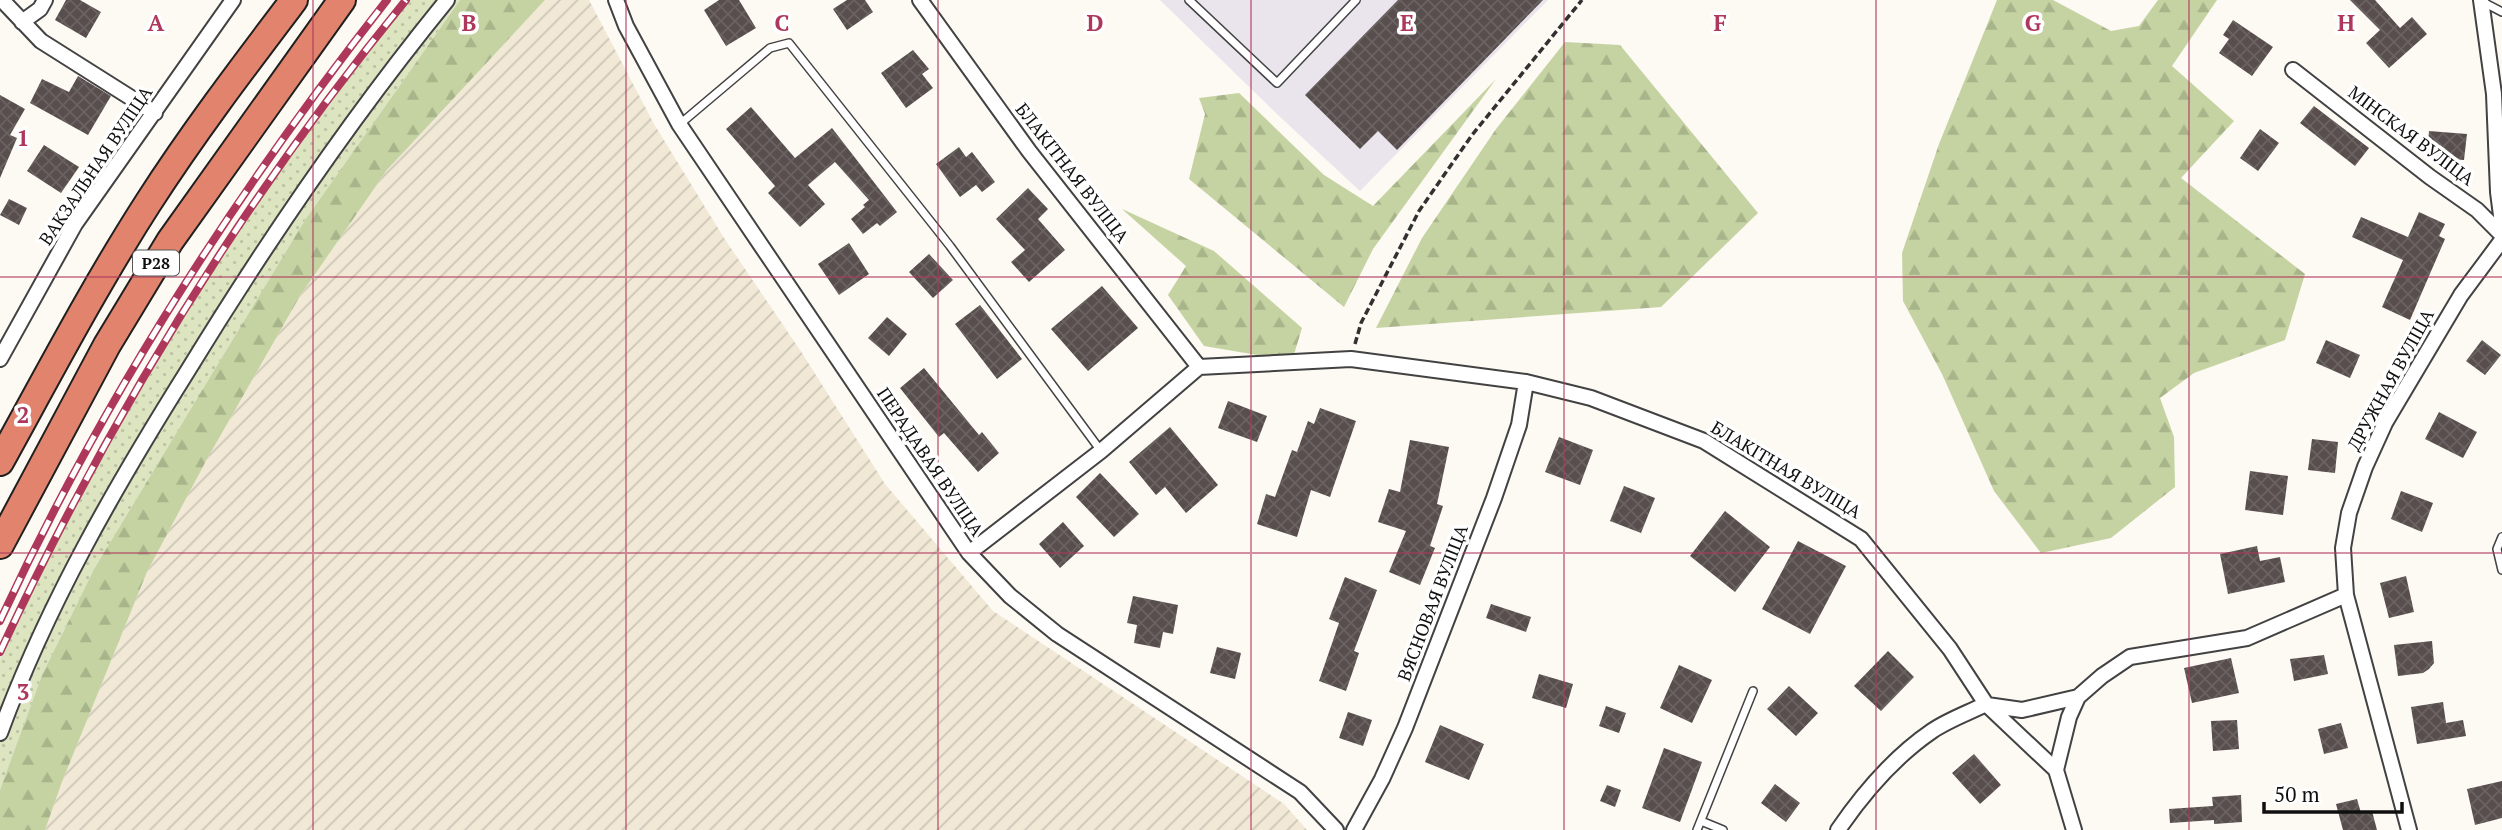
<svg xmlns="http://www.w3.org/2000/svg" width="2502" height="830" font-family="'PT Serif',serif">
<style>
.industrial{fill:#eae5ed}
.farmland{fill:url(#farmland-furrows)}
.grass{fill:url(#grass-dots)}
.forest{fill:url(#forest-firs)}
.building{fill:url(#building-cross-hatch)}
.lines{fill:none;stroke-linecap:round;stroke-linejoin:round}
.lane-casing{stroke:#424242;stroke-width:10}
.street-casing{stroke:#424242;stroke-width:18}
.highway-casing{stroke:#202020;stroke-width:30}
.path{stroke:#313131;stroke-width:3.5;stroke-dasharray:7 3.5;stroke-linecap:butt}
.lane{stroke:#fff;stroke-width:7}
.street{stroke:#fff;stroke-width:14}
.highway{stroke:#e2846d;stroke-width:26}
.rail-casing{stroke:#ae385c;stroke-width:8}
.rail{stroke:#fff;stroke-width:5;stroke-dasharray:16;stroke-linecap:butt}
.grid{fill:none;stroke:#ae385c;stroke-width:2;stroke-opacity:0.55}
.labels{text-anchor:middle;stroke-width:7;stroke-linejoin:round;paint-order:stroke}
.shield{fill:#fff;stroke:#575757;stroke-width:2}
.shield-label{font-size:16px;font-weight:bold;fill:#0f0f0f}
.street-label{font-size:18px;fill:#0f0f0f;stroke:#fff}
.grid-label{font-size:23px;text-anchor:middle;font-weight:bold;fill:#ae385c;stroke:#fff;stroke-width:7;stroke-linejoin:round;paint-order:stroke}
</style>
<defs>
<pattern id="farmland-furrows" width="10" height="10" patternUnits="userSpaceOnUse" patternTransform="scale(1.75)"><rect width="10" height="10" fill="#f1e8d6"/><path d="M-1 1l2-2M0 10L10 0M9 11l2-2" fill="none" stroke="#cdc6b6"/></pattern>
<pattern id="grass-dots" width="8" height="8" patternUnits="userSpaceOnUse" patternTransform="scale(1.75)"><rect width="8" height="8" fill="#dce4c0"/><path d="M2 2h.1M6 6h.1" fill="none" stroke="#bcc2a4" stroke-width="1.8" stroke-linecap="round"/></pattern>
<pattern id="forest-firs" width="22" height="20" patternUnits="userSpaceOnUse" patternTransform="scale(1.75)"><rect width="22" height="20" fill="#c5d3a2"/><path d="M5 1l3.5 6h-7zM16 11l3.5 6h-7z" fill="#a8b48a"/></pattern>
<pattern id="building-cross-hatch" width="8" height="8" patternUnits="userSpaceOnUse" patternTransform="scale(1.75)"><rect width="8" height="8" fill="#574e4d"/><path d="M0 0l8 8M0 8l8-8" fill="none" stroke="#6a6362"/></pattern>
</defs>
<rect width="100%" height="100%" fill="#fdf9f3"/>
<!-- industrial -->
<path class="industrial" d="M1160,0H1548L1360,191L1277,114Z"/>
<!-- farmland -->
<path class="farmland" d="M545,0H589L654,124L724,238L800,350L885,484L993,611L1284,804L1307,830H45L62,782L147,572L206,461L300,296L387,170Z"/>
<!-- grass -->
<path class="grass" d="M409,0H460L305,220L94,569L42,675L0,790V659L19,616L89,479L153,360L285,160L384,28Z"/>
<!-- forest -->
<path class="forest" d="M460,0H545L387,170L300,296L206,461L147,572L62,782L45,830H0V790L5,776L42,675L94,569L305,220Z
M1997,0H2053L2111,31L2139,26L2158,0H2217L2172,66L2234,121L2181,178L2305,274L2285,340L2194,373L2160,398L2174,437L2175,487L2111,538L2041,553L1994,491L1942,374L1903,301L1902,253L1939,144Z
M1565,42L1620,45L1758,213L1661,307L1376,328L1422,238L1496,129Z
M1496,79L1373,249L1344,307L1189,179L1205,114L1199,98L1239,93L1324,175L1373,206Z
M1122,209L1214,251L1302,328L1292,361L1204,346L1168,295L1186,266Z"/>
<!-- building -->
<path class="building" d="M66,0H80L101,12L86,38L55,20Z
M719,0H739L756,28L726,46L704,10Z
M847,0H865L873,12L847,30L833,9Z
M1398,0H1543L1397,150L1378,131L1360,149L1305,95Z
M2350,0H2375L2400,28L2412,17L2427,34L2389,68L2366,43L2380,30Z
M2233,20L2273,47L2252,76L2219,53L2229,39L2223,35Z
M913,50L929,69L922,74L933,88L906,108L881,73Z
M78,76L111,96L88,135L30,103L42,79L69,92Z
M0,95L25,109L10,135L17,138L0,178Z
M2314,106L2369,148L2355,166L2300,123Z
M751,107L795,158L832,128L897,212L880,226L877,223L863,234L851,219L865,207L863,205L869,200L835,162L808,185L825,204L800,227L768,193L775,186L726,129Z
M2260,129L2279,143L2258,171L2240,158Z
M2429,131L2467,134L2464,160L2427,157Z
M44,145L79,167L61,193L27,171Z
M959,147L966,157L972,152L995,182L982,192L976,185L960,197L936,164Z
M1028,188L1048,209L1038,219L1065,250L1029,282L1011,262L1025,250L996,219Z
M9,199L27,208L19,225L0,215Z
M2419,212L2445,224L2439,236L2445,239L2410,320L2382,307L2403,260L2352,237L2361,217L2408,237Z
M849,243L869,274L839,295L818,264Z
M929,254L953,280L933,298L909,272Z
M1102,286L1138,328L1088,371L1051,329Z
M980,305L1022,359L997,379L955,324Z
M887,317L907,334L889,356L868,338Z
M2326,340L2360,355L2350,378L2316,363Z
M2482,340L2501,355L2485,375L2466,361Z
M924,368L979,435L982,432L999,453L978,472L944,433L939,437L900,388Z
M1228,401L1267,416L1257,442L1218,428Z
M1320,408L1356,421L1330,497L1311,490L1297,537L1257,524L1266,494L1275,497L1292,450L1297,452L1308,421L1314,424Z
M2439,412L2477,432L2463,458L2425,439Z
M1170,427L1218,485L1186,513L1165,487L1156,495L1129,462Z
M1559,437L1593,450L1580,485L1545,472Z
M2312,439L2338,442L2335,473L2308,470Z
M1410,440L1449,447L1437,504L1443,506L1430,546L1435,548L1420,585L1389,572L1406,531L1378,522L1389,489L1400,492Z
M2250,471L2288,476L2283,515L2245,510Z
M1100,473L1139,514L1114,537L1076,497Z
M1624,486L1655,498L1641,533L1610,521Z
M2401,491L2433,503L2422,532L2391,519Z
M1725,511L1770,547L1735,592L1690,556Z
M1063,522L1084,546L1060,568L1039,544Z
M1798,541L1846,566L1810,634L1762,609Z
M2257,546L2260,561L2280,557L2285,582L2228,594L2220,554Z
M2406,576L2414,612L2389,618L2380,583Z
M1345,577L1377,590L1354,651L1359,653L1346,691L1319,681L1339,623L1329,619Z
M1133,596L1178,605L1173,634L1163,632L1160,648L1134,643L1137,625L1127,623Z
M1491,604L1531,617L1526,632L1486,618Z
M2432,641L2434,663L2429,669L2423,673L2398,676L2394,645Z
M1217,647L1241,653L1235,679L1210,673Z
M1888,651L1914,677L1881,711L1854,686Z
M2324,655L2328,674L2294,681L2290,659Z
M2231,658L2239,693L2192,703L2184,668Z
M1679,665L1712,680L1692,723L1660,708Z
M1539,674L1573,684L1566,708L1532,698Z
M1789,686L1818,713L1796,736L1767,709Z
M2443,702L2446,723L2463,720L2466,736L2417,744L2411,707Z
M1606,706L1626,713L1619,733L1599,726Z
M1348,712L1372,720L1363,746L1339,738Z
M2237,720L2239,749L2213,751L2211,721Z
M2341,723L2348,748L2324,754L2318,729Z
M1440,725L1484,744L1469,780L1425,762Z
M1664,748L1702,762L1680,822L1642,808Z
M1974,754L2001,785L1980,804L1952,773Z
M2502,781V818L2475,825L2467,789Z
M1775,784L1800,803L1786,822L1761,803Z
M1607,785L1621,790L1615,807L1600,801Z
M2241,795L2242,822L2214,824V820L2170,823L2169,809L2213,806L2212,797Z
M2357,799L2361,813L2372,811L2377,830H2343L2336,804Z"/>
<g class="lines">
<defs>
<path id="lane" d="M1189,0L1277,83L1356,0
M2481,1L2502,12
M680,124L770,48L789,43L950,246L1101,451
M2502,537L2497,549L2502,570
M1701,821L1723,830
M1697,830L1753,691"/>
<path id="street" d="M2,0L41,41L155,113
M616,0L626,26L679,124L969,553L1010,596L1057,634L1300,792L1336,830
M920,0L1029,151L1199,367
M2481,0L2494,94L2498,192L2502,223
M22,22L40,9L45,0
M2293,70L2430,177L2477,210L2502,235
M0,359L75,224L233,0
M969,553L1101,451L1199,367L1351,359L1526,382L1591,398L1704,441L1861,539L1950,649L1986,704L2056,770L2074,830
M2346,595L2409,830
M1987,705L2022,710L2078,697
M0,733C47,605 115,487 187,372C267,241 350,119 447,0
M2056,770L2069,717L2078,697L2102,676L2130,657L2247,638L2346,595L2343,548L2349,513L2365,467L2385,423L2461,295L2502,240
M1354,830L1382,779L1405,728L1494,498L1519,425L1526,382
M1838,830C1864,792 1894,757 1932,731C1948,720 1968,713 1986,704"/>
<path id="highway" d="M0,462C48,375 94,287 148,203C193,133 244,66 294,0
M0,545L107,345L170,241L342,0"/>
</defs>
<!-- lane casing -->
<use href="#lane" class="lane-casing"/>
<!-- street casing -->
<use href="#street" class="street-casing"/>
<!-- highway casing -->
<use href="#highway" class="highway-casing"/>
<!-- path -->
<path class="path" d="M1355,344L1361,323L1419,211L1472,135L1582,0"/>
<!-- lane -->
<use href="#lane" class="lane"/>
<!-- street -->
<use href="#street" class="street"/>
<!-- highway -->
<use href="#highway" class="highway"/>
<defs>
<path id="rail" d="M0,621C103,398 236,192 387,0
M0,652C108,419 243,199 406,0"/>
</defs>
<!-- rail casing -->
<use href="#rail" class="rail-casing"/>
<!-- rail -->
<use href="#rail" class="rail"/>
</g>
<!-- grid -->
<path class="grid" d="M313,0V830M626,0V830M938,0V830M1251,0V830M1564,0V830M1876,0V830M2189,0V830M0,277H2502M0,553H2502"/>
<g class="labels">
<!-- shield labels -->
<rect class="shield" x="133" y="250.5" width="46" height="25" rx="5"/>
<g class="shield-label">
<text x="156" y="269">Р28</text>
</g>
<!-- street labels -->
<g class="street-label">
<text transform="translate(2411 136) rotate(37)" y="6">МІНСКАЯ ВУЛІЦА</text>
<text transform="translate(96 166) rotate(-56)" y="6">ВАКЗАЛЬНАЯ ВУЛІЦА</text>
<text transform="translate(1072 173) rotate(52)" y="6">БЛАКІТНАЯ ВУЛІЦА</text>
<text transform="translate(2391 380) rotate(-61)" y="6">ДРУЖНАЯ ВУЛІЦА</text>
<text transform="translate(930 462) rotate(56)" y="6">ПЕРАДАВАЯ ВУЛІЦА</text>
<text transform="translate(1786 470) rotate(31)" y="6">БЛАКІТНАЯ ВУЛІЦА</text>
<text transform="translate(1433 603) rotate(-69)" y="6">ВЯСНОВАЯ ВУЛІЦА</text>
</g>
</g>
<g class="grid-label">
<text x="156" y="31">A</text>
<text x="469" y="31">B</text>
<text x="782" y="31">C</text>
<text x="1095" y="31">D</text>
<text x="1407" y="31">E</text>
<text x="1720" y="31">F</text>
<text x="2033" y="31">G</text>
<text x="2346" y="31">H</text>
<text x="23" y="146">1</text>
<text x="23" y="423">2</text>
<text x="23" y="700">3</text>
</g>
<!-- scale -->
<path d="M2264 802v10h138v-10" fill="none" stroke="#0f0f0f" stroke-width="3.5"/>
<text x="2274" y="802" font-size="21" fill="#0f0f0f" stroke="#ffffff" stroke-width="5" paint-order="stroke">50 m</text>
</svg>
